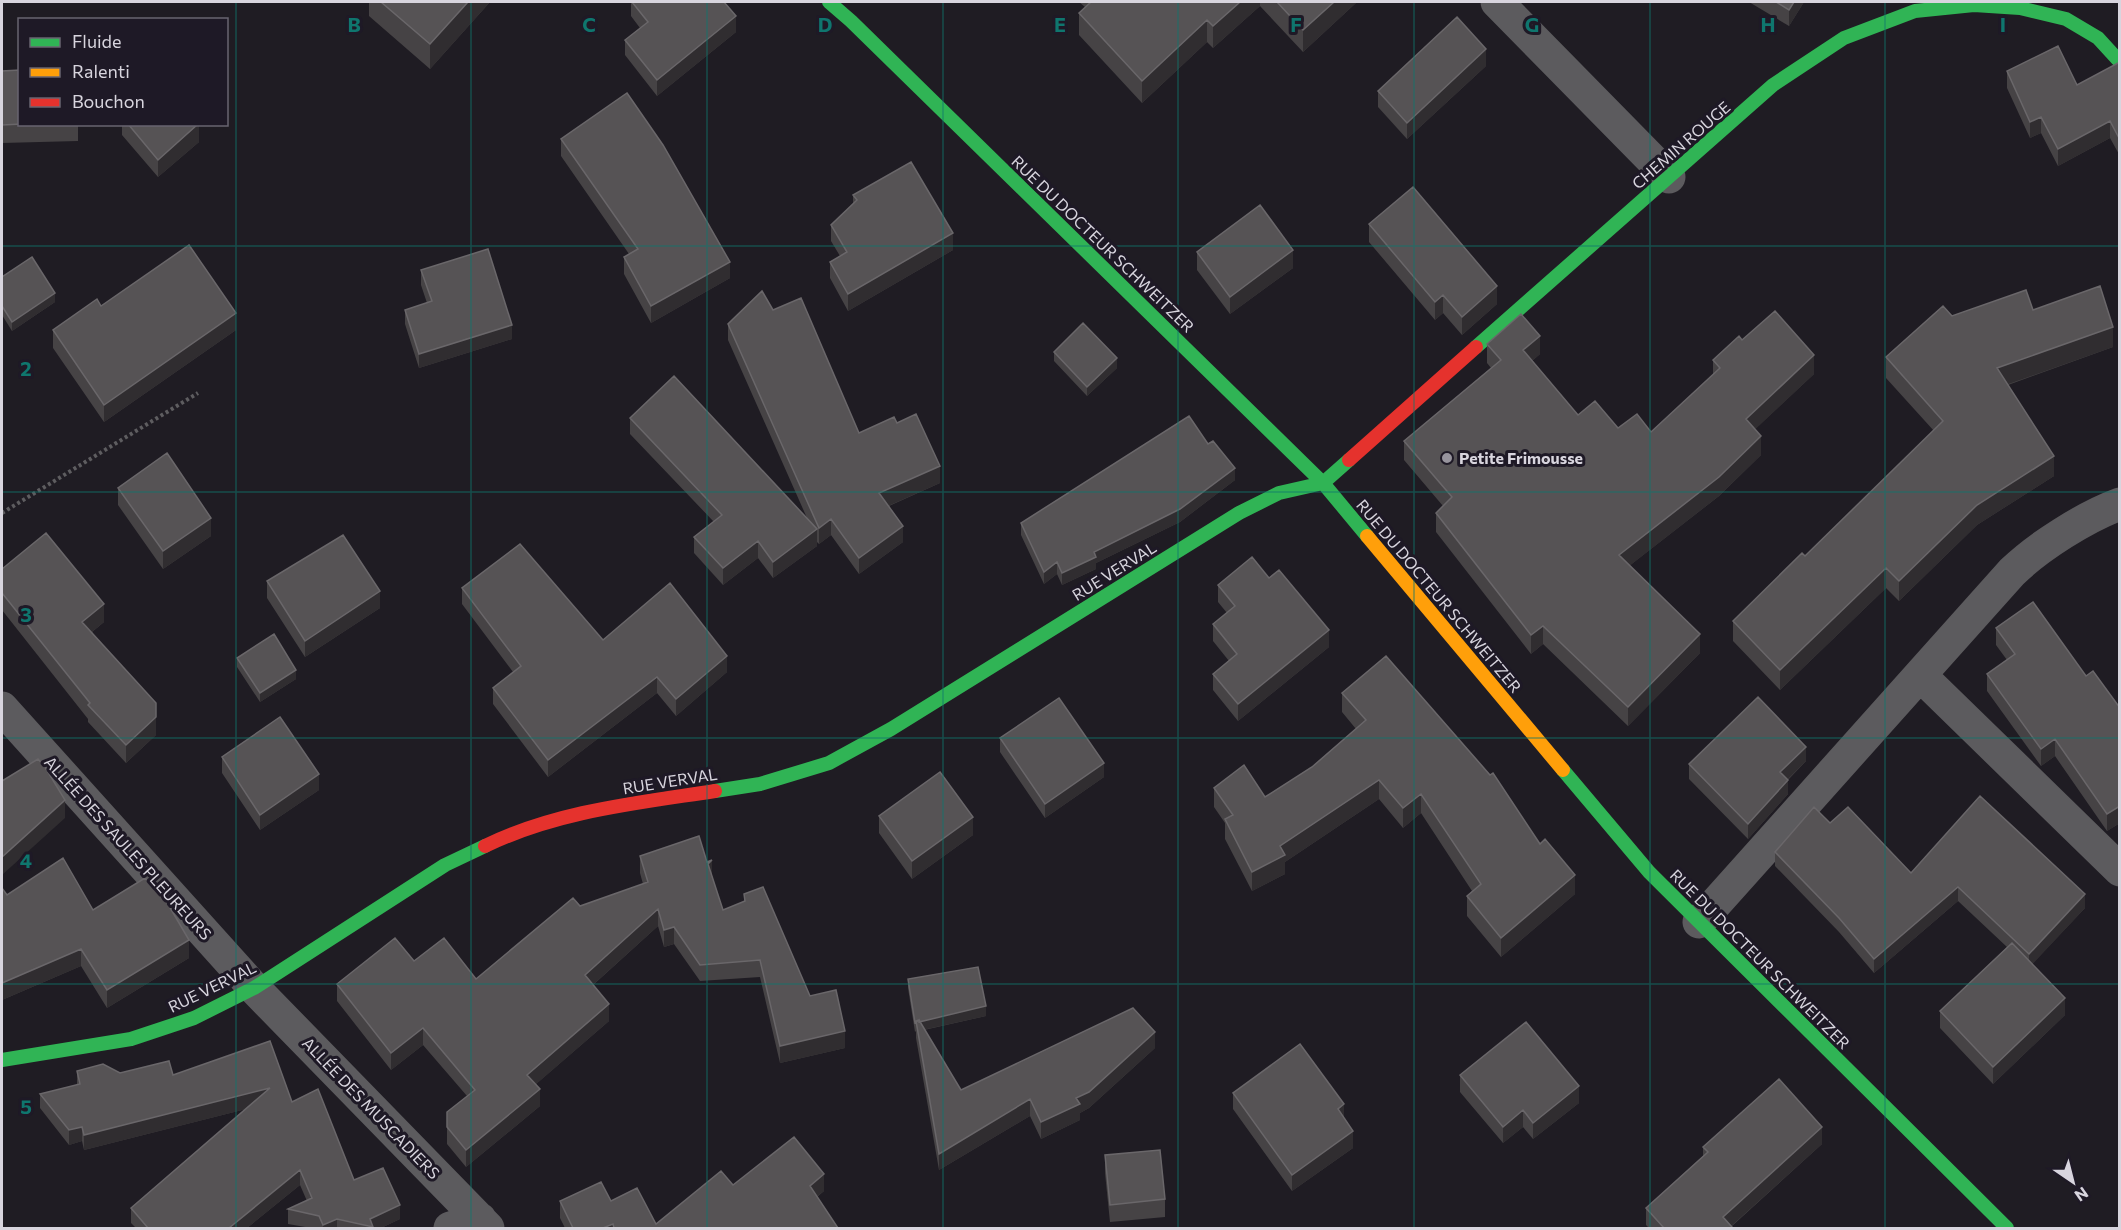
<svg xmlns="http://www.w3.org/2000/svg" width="2121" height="1230" font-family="Commissioner,sans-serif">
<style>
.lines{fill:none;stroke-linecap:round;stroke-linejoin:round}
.path{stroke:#5e5d60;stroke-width:4;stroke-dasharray:3 3;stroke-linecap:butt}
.street{stroke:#5c5b5e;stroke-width:33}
.fast{stroke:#30b455;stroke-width:14}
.slow{stroke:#ff9f0a;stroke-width:14}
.jam{stroke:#e5322d;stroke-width:14}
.wall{fill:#464345}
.shaded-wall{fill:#302d30}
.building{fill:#565355;stroke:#6a676a;stroke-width:1.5}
.grid{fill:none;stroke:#0f766e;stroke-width:1.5;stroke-opacity:0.55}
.poi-dot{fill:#97949d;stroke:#1e1926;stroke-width:2}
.labels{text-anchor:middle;stroke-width:6;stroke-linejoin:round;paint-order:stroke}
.street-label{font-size:16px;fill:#d8d5de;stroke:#1e1926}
.poi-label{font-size:16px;font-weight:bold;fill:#d8d5de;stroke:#1e1926;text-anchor:start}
.grid-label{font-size:20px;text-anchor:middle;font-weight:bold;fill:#0f766e;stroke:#1e1926;stroke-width:6;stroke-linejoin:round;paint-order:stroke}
</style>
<rect width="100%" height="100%" fill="#1f1c23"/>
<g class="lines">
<!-- path -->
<path class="path" d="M2,513L198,393"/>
<!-- street -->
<path class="street" d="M1497,2L1669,177
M1920,675L2120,870
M2,708L254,988L488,1228
M1699,922L2012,572C2039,546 2085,517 2120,504
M450,1228L480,1219"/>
<!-- fast -->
<path class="fast" d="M829,2L851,21L1323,483L1367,536
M1476,347L1773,85L1844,38L1915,11L1974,5L2020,8L2066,19L2098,38L2120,62
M1563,770L1649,872L2007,1228
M715,791L760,784L829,763L891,729L1239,513L1279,493L1323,483L1349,460
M2,1060L131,1039L194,1018L254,988L445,865L485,846"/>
<!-- slow -->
<path class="slow" d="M1367,536L1563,770"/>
<!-- jam -->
<path class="jam" d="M1349,460L1476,347
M485,846C557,811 637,803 715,791"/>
</g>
<!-- wall -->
<path class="wall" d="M369,2H490L430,69L369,16Z
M631,2L736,32L657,96L625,55V40L640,28L631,16Z
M1079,2H1357L1303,52L1260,6L1213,48L1207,42L1142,103L1079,35V13L1085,7Z
M1749,2H1804L1789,26Z
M2120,63V156L2110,138L2058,166L2041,133L2030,138L2007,88V71L2077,85Z
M1486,66L1407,139L1378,107V91Z
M2,71L20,124H78V141L2,143Z
M122,124H199V142L158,177L122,135Z
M561,139L730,278L651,323L624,274V257L629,254L561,156Z
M853,195L953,250L848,311L830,278V262L840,256L831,241V225L853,204Z
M1369,224L1497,304L1462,335L1443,313L1435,320L1369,242Z
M1197,252L1293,268L1230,314L1197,270Z
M421,270L512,339L419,368L405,324V310L427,303L421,285Z
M2,277L55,302L12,331L2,315Z
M101,306L236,330L104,422L53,348V330Z
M773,310L859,433L897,423L940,483L889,506L903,542L859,574L831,535L819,544L817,542V546L773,578L758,558L723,585L694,553V537L714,522L630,434V418L807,518L728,340V324Z
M2033,310L2113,347L2008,385L2054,476L1977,525L1899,601L1886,588L1780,690L1733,641V621L1805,556L1934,431L1886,378V357L1952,316Z
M1742,340L1814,374L1755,429L1761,455L1719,496L1629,566L1700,653L1628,726L1543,644L1531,654L1436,532V513L1443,506L1404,460V441L1491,368L1487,363V344L1540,354L1532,361L1578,415L1618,428L1651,432L1713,375V360Z
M1054,352L1117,368L1087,396L1054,361Z
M1208,444L1235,480L1180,522L1096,563V569L1062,585L1057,574L1044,584L1021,535V523Z
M118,488L211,536L163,569L118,505Z
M2,569L104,622L92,632L156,735L126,763L88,722V719L2,610Z
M1269,578L1329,647L1238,721L1213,690V674L1229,661L1213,641V624L1227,613L1218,602V585Z
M267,581L380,608L305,657L267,598Z
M462,588L603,640L727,672L676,716L657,693L548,777L493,704V688L513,672L462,604Z
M1996,628L2086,676L2120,708V823L2107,831L2055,756L2041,766L1987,691V674L2007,660L1996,645Z
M237,658L296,679L260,702L237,667Z
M1342,693L1575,894L1501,957L1467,916V896L1472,891L1421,813L1403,828L1379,799L1285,862V874L1252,891L1225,839V823L1214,807V788L1265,797L1312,767L1356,729L1342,712Z
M1000,738L1104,777L1045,818L1000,752Z
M222,757L319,790L260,830L222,773Z
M1806,761L1788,780V794L1748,839L1689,779V764Z
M879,816L973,835L912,879L879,833Z
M1830,823L1911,873L2085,908L2032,964L2065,1015L1993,1084L1940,1028V1011L2007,947L1958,901L1874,973L1839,932L1775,866V852Z
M640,856L712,876L723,910L744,902V894L810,996L845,1048L780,1063L760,977L700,981L674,944L664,947L658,926L593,985L609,1021L536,1084L540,1106L466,1167L447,1144V1112L467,1096L423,1045L391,1070L337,1001V984L414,961L476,979L580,906L643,884L640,873Z
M2,888L7,895L93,910L189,958L107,1008L81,966L2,1000Z
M908,979L986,1016L924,1030L961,1090L1155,1048L1089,1108L1080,1113V1120L1041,1139L1030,1116L939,1170L916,1038V1031L915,1032L908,988Z
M77,1071L173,1075L292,1102L354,1180L400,1219L381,1228H311L288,1224V1209L307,1201L300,1185L247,1228H136L131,1223V1208L246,1109L84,1150L82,1141L69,1145L40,1108V1094L77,1085Z
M1460,1075L1579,1103L1533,1139L1523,1127L1503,1143L1460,1092Z
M1233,1093L1344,1118L1353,1148L1292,1191L1233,1109Z
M1822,1144L1732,1226V1228H1649L1646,1225V1208L1703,1156V1147Z
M1105,1155L1165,1199V1217L1110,1222L1105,1173Z
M733,1185L824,1191L817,1197L838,1228H565L560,1218V1201H611L656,1224Z"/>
<!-- shaded-wall -->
<path class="shaded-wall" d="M468,2H490L430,69V44Z
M1240,2H1260V6L1213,48V26Z
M1334,2H1357L1303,52V30Z
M1794,2H1804L1789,26V10Z
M736,16V32L657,96V80Z
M1207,20V42L1142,103V81Z
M1486,49V66L1407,139V123Z
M2041,117V133L2030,138V122Z
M2110,121V138L2058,166V149Z
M199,124V142L158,177V160Z
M953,233V250L848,311V294Z
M1293,250V268L1230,314V297Z
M730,262V278L651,323V306Z
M1497,286V304L1462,335V317Z
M55,293V302L12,331V322Z
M1443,295V313L1435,320V302Z
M236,313V330L104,422V405Z
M512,325V339L419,368V354Z
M2113,327V347L1997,388V368Z
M1540,336V354L1523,369V350Z
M1814,355V374L1746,438V419Z
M1117,358V368L1087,396V387Z
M1761,436V455L1719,496L1619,574V555Z
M2054,456V476L1977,525L1899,601V581L1977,505Z
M940,466V483L879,510V493Z
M1235,468V480L1180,522L1096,563V569L1062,585V573L1094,552Z
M211,518V536L163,569V551Z
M831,519V535L819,544V528Z
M903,526V542L859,574V558Z
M817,529V546L773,578V562Z
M758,541V558L723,585V568Z
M1057,562V574L1044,584V572Z
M1886,568V588L1780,690V670Z
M380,591V608L305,657V641Z
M104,604V622L82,640V622Z
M1543,626V644L1531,654V635Z
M1329,630V647L1238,721V704Z
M1700,634V653L1628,726V707Z
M727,656V672L676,716V699Z
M296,670V679L260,702V693Z
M657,677V693L548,777V760Z
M156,717V735L126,763V745Z
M2055,739V756L2041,766V749Z
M1806,747V761L1780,787V772Z
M1104,763V777L1045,818V804Z
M319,774V790L260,830V815Z
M1379,780V799L1285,862V874L1252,891V872L1280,846Z
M1788,780V794L1748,839V824Z
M1421,794V813L1403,828V808Z
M65,800V818L2,875V857Z
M2120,806V823L2107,831V814Z
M973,817V835L912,879V861Z
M712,860V877L708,864Z
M1575,875V894L1501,957V938Z
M1958,887V901L1874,973V959Z
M2085,894V908L2029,968V954Z
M658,909V926L585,992V975Z
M674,927V944L664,947V930Z
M189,940V958L107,1008V990Z
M81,949V966L2,1000V983Z
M2065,998V1015L1993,1084V1067Z
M609,1004V1021L527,1092V1075Z
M986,1006V1016L918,1031L917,1022Z
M423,1028V1045L391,1070V1053Z
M845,1031V1048L780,1063V1046Z
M1155,1032V1048L1089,1108L1080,1113V1120L1041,1139V1122L1076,1098Z
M1579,1086V1103L1533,1139V1123Z
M270,1088V1103L84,1150V1135Z
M540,1089V1106L466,1167V1150Z
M1030,1099V1116L939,1170V1154Z
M1344,1104V1120L1338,1109Z
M1523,1110V1127L1503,1143V1127Z
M82,1127V1141L69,1145V1130Z
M1822,1127V1144L1729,1228L1723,1217Z
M1353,1131V1148L1292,1191V1175Z
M300,1170V1185L247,1228H229Z
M824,1174V1191L810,1202V1186Z
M400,1205V1219L381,1228H373L370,1219Z
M337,1219V1228H323V1225Z
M613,1224V1228H603Z"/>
<!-- building -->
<path class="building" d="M381,2H468L430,44Z
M632,2H724L736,16L657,80L625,40L648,22Z
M1091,2H1240L1213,26L1207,20L1142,81L1079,13Z
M1277,2H1334L1303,30Z
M1776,2H1794L1789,10Z
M1457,17L1486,49L1407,123L1378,91Z
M2058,46L2077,85L2118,63H2120V140L2110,121L2058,149L2041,117L2030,122L2007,71Z
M20,70V124H22L2,125V71Z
M627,93L663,145L730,262L651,306L624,257L638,249L561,139Z
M128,124H198L158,160Z
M911,162L953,233L848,294L830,262L847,252L831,225L857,200L853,195Z
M1413,187L1497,286L1462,317L1443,295L1435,302L1369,224Z
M1260,205L1293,250L1230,297L1197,252Z
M189,245L236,313L104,405L53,330L97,299L101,306Z
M488,249L512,325L419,354L405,310L432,301L421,270Z
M32,257L55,293L12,322L2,306V277Z
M2100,286L2113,327L1997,368L2054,456L1977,505L1899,581L1886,568L1780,670L1733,621L1802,553L1805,556L1943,421L1886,357L1943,306L1952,316L2026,290L2033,310Z
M762,291L773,310L801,298L859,433L894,417L897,423L916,414L940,466L879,493L903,526L859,558L831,519L819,528L728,324Z
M1775,311L1814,355L1746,419L1761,436L1719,477L1619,555L1700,634L1628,707L1543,626L1531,635L1436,513L1452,497L1404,441L1501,360L1487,344L1521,314L1540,336L1523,350L1578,415L1595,401L1618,428L1637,414L1651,432L1720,368L1713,360L1739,336L1742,340Z
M1083,323L1117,358L1087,387L1054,352Z
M674,376L817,529L773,562L758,541L723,568L694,537L722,515L630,418Z
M1189,416L1208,444L1213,441L1235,468L1180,509L1094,552L1096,557L1062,573L1057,562L1044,572L1021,523Z
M167,453L211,518L163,551L118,488Z
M46,533L104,604L82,622L156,703V717L126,745L88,705L90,703L2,593V569Z
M343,535L380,591L305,641L267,581Z
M520,544L603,640L670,583L727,656L676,699L657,677L548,760L493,688L521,666L462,588Z
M1252,557L1269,578L1279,570L1329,630L1238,704L1213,674L1237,654L1213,624L1235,606L1218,585Z
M2033,602L2086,676L2093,671L2120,708V806L2107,814L2055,739L2041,749L1987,674L2015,654L1996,628Z
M274,634L296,670L260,693L237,658Z
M1386,656L1490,775L1493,773L1540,844L1545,839L1575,875L1501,938L1467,896L1481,884L1421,794L1403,808L1379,780L1280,846L1285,855L1252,872L1225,819L1233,815L1214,788L1244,765L1265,797L1312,767L1366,720L1342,693Z
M1758,697L1806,747L1780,772L1788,780L1748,824L1689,764Z
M1059,698L1104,763L1045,804L1000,738Z
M280,717L319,774L260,815L222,757Z
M38,759L45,767L65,800L2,857V781Z
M940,772L973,817L912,861L879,816Z
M1980,796L2085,894L2029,954L1958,887L1874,959L1839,918L1775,852L1814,807L1830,823L1848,807L1911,873Z
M699,836L707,862L712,860L708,864L723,910L745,901L744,894L763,887L810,996L836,990L845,1031L780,1046L760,960L700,965L674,927L664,930L658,909L585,975L609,1004L527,1075L540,1089L466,1150L447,1127V1112L475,1090L423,1028L391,1053L337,984L395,938L414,961L444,938L476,979L573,898L580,906L648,882L640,856Z
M63,858L93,910L145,878L165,899L189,940L107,990L81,949L2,983V888L7,895Z
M2012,943L2065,998L1993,1067L1940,1011Z
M978,967L986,1006L919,1022V1020L915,1023L908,979Z
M1133,1008L1155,1032L1089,1092L1076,1098L1080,1104L1041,1122L1030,1099L939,1154L916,1021L919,1020L961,1090Z
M1526,1022L1579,1086L1533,1123L1523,1110L1503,1127L1460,1075Z
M270,1041L292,1102L318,1089L354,1180L383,1168L400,1205L370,1219L373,1227L337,1219L323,1225L319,1216L288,1209L312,1198L300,1170L229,1228H148L131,1208L270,1088L84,1135L82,1127L69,1130L40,1094L80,1084L77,1071L103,1064L120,1073L169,1061L173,1075Z
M1300,1044L1344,1104L1338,1109L1353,1131L1292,1175L1233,1093Z
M1779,1079L1822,1127L1723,1217L1732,1227L1730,1228H1664L1646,1208L1708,1152L1703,1147Z
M794,1137L824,1174L810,1186L838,1228H614L613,1224L603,1228H573L560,1201L601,1182L611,1201L637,1188L656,1224L721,1171L733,1185Z
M1160,1150L1165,1199L1110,1205L1105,1155Z"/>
<!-- grid -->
<path class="grid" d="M236,2V1228M471,2V1228M707,2V1228M943,2V1228M1178,2V1228M1414,2V1228M1650,2V1228M1885,2V1228M2,246H2120M2,492H2120M2,738H2120M2,984H2120"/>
<!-- markers -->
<circle class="poi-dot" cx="1447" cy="458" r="6"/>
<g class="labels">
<!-- street labels -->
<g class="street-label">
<text transform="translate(1681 145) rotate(-41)" y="6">CHEMIN ROUGE</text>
<text transform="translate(1103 244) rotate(44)" y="6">RUE DU DOCTEUR SCHWEITZER</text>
<text transform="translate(1114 571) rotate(-32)" y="6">RUE VERVAL</text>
<text transform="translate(1439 596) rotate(50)" y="6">RUE DU DOCTEUR SCHWEITZER</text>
<text transform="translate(670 781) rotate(-9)" y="6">RUE VERVAL</text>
<text transform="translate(128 848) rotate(48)" y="6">ALLÉE DES SAULES PLEUREURS</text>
<text transform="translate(1760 959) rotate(45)" y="6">RUE DU DOCTEUR SCHWEITZER</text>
<text transform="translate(212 987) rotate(-26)" y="6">RUE VERVAL</text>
<text transform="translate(371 1108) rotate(46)" y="6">ALLÉE DES MUSCADIERS</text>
</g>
<!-- poi labels -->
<g class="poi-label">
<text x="1459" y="464">Petite Frimousse</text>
</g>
</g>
<g class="grid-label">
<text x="354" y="32">B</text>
<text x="589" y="32">C</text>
<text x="825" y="32">D</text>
<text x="1060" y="32">E</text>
<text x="1296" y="32">F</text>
<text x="1532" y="32">G</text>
<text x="1768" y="32">H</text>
<text x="2003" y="32">I</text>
<text x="26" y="376">2</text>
<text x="26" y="622">3</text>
<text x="26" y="868">4</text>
<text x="26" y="1114">5</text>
</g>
<!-- border -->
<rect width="2121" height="1230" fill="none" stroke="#d8d5de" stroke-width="6"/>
<!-- legend -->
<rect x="18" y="18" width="210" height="108" fill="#1e1926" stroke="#686470" stroke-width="1.5"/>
<rect x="30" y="38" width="30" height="9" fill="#30b455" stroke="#686470" stroke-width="1.5"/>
<text x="72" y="48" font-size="18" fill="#d8d5de">Fluide</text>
<rect x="30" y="68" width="30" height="9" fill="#ff9f0a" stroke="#686470" stroke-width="1.5"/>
<text x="72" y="78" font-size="18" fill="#d8d5de">Ralenti</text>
<rect x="30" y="98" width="30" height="9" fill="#e5322d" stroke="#686470" stroke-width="1.5"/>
<text x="72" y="108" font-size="18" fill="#d8d5de">Bouchon</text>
<!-- north arrow -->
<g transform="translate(2073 1182) rotate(145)" stroke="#1e1926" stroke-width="4.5" paint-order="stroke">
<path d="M0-4.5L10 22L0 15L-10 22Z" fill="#d8d5de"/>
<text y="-9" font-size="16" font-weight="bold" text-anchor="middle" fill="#d8d5de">N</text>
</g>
</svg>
